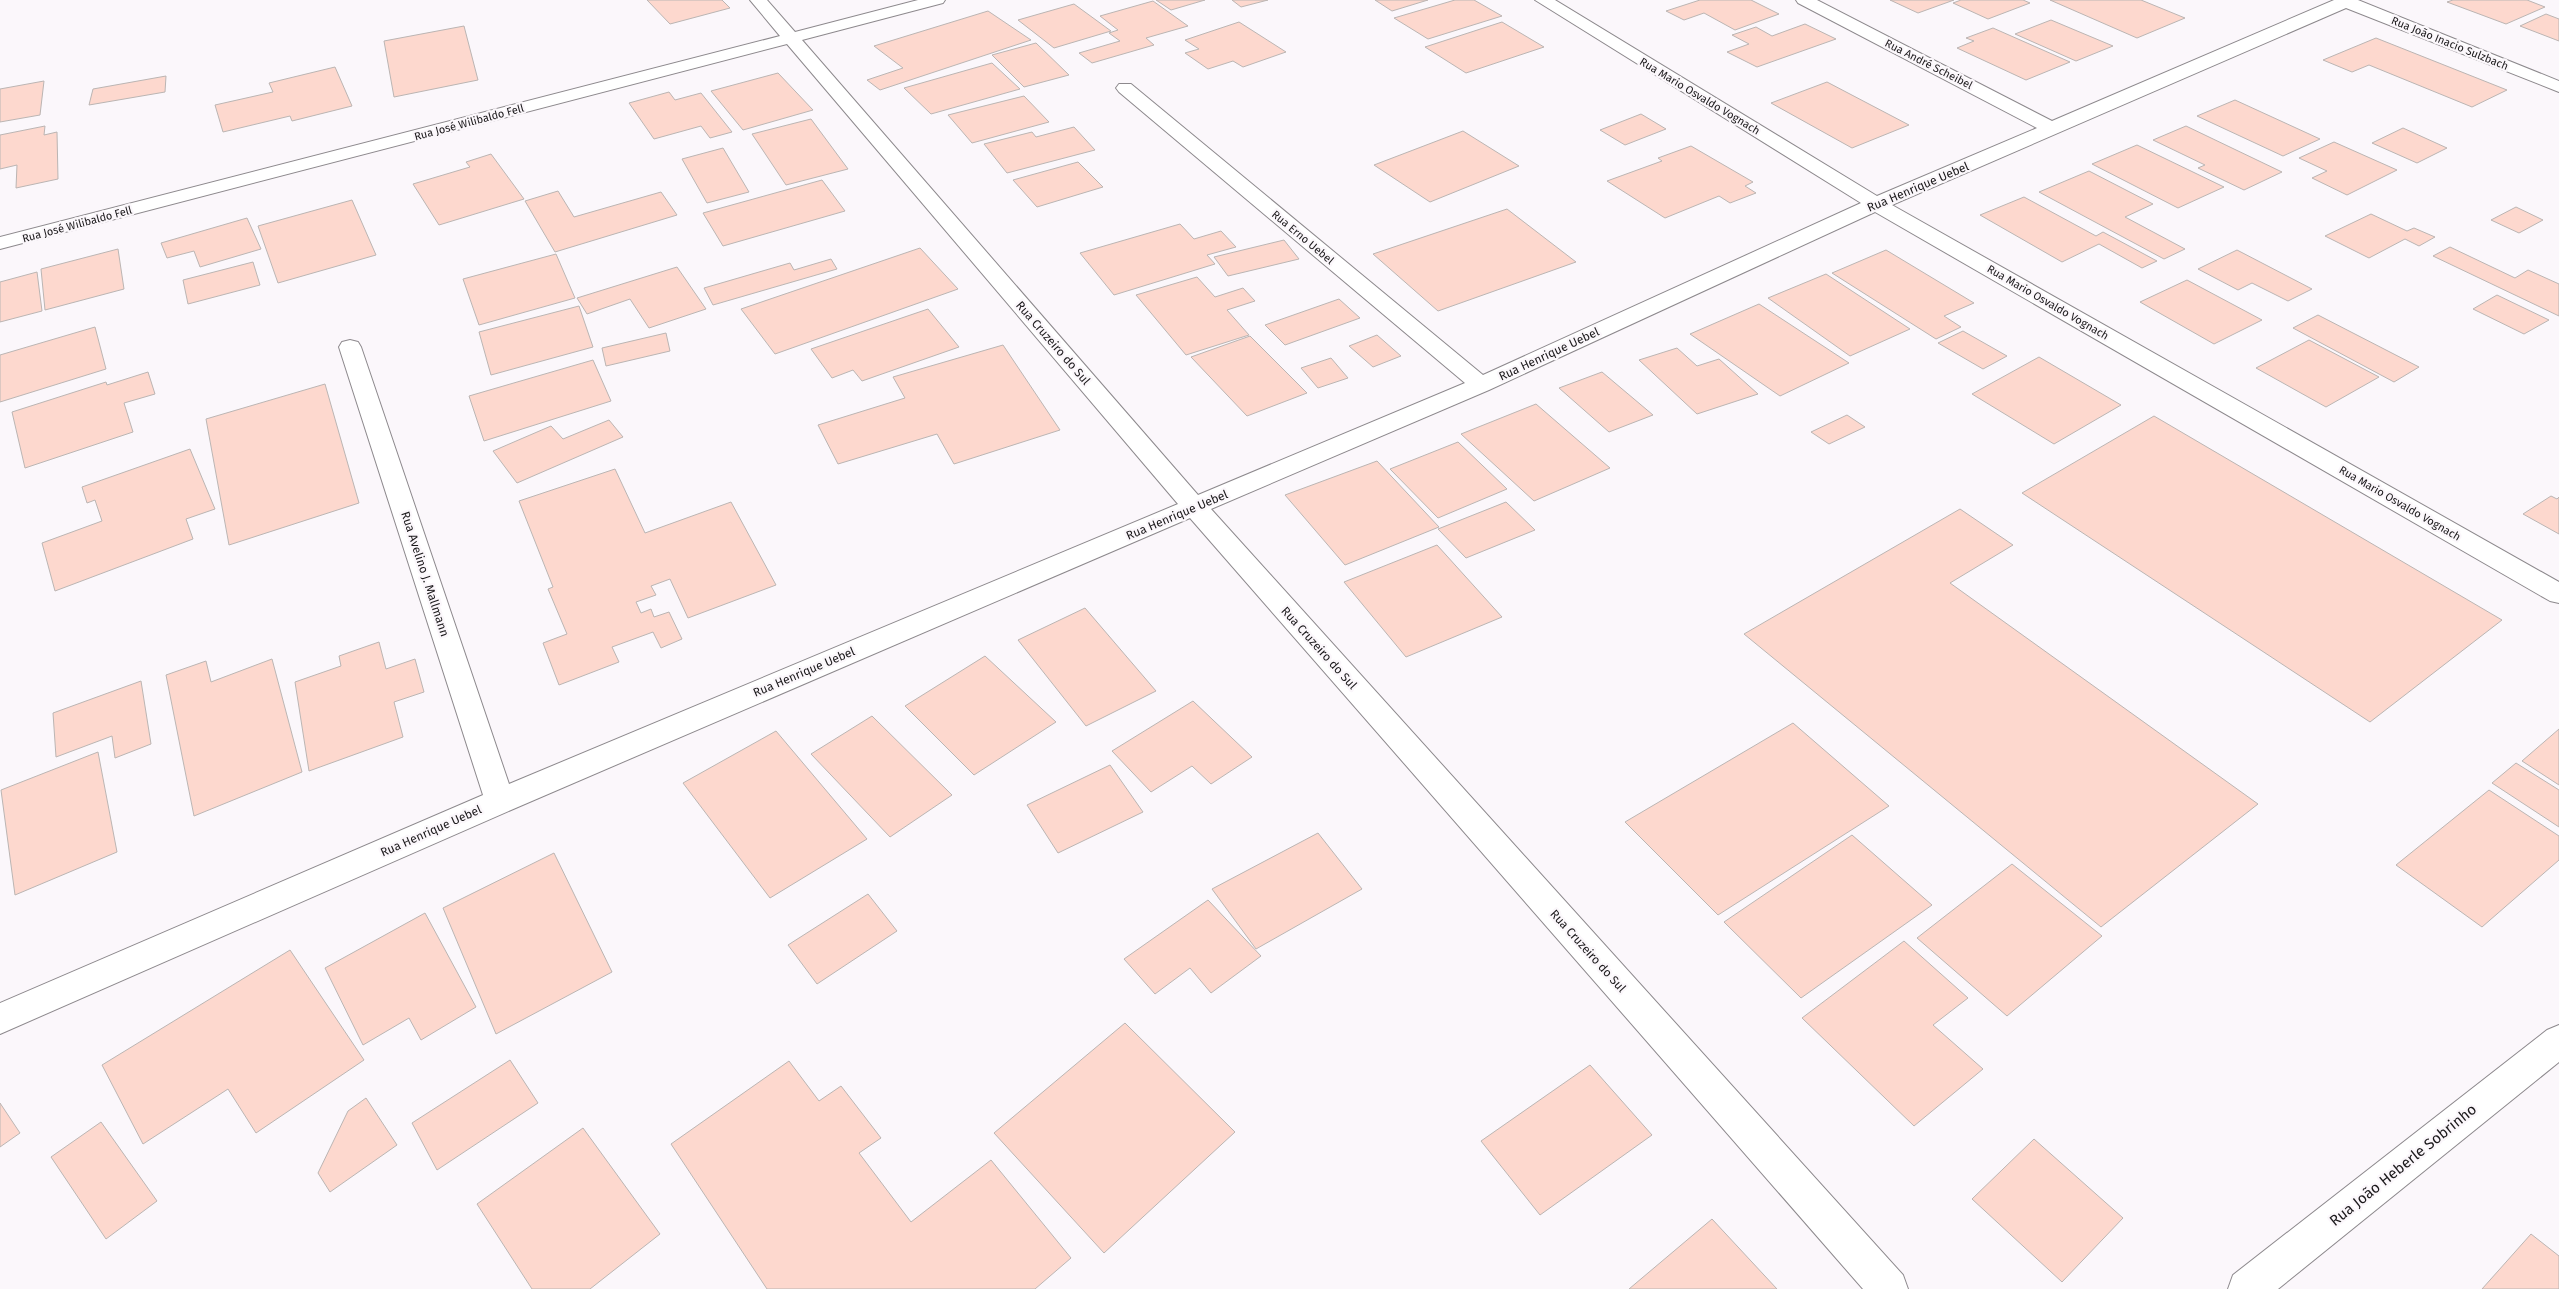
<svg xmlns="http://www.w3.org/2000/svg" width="2559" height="1289" font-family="'Fira Sans',sans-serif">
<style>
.building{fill:#fdd8ce;stroke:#bbb5b3}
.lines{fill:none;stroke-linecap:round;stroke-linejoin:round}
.minor-casing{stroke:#8d898d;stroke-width:2}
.minor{fill:#fff;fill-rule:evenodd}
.labels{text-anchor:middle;stroke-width:4.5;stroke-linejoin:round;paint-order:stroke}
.far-street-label{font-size:11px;fill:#1b191b;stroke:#fbf7fb}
.street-label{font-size:12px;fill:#1b191b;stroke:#fbf7fb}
.near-street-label{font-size:15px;fill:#1b191b;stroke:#fbf7fb}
</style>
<rect width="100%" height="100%" fill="#fbf7fb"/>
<!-- building -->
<path class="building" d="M647,0H722L730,8L670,24Z
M1156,0H1205L1171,10Z
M1232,0H1268L1241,7Z
M1375,0H1428L1392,11Z
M1455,0H1474L1502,16L1428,39L1394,18Z
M1700,0H1751L1779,14L1735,30L1704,13L1684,20L1666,11Z
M1890,0H1954L1918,13Z
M1961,0H2023L2030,3L1988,19L1953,3Z
M2050,0H2141L2185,18L2137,38Z
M2453,0H2527L2545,7L2506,24L2447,2Z
M1153,1L1188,26L1146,38L1154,45L1092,63L1079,53L1120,41L1109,33L1118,30L1100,16Z
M1074,4L1111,31L1054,48L1018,20Z
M988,11L1031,40L880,90L867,80L903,68L874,46Z
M2546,14L2559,19V41L2520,26Z
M2051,20L2113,46L2076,61L2015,34Z
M1239,22L1286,52L1243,67L1233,61L1208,69L1185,53L1199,49L1185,40Z
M1502,22L1544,47L1466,73L1425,47Z
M1805,24L1836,39L1757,67L1727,52L1749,44L1732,35L1756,27L1772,36Z
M464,26L478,80L394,97L384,41Z
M1993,28L2070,62L2026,80L1957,48L1974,41L1966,38Z
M2376,38L2507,90L2472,107L2369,65L2352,72L2323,60Z
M1036,43L1069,75L1024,87L992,55Z
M992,63L1020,89L931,114L904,88Z
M335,67L352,106L292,121L290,116L223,132L215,105L273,92L269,83Z
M778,73L813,110L743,130L711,91Z
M166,76L165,92L89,105L93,89Z
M44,81L40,115L0,122V89Z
M1827,82L1909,125L1852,148L1771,103Z
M669,92L675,100L701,93L732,132L710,138L701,126L654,139L629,103Z
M1024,96L1049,122L972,143L948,115Z
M2235,100L2320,139L2283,156L2197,116Z
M1641,114L1666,129L1625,145L1600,130Z
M811,119L848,169L786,185L752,134Z
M45,126L44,135L57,132L58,179L16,188L17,165L0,169V135Z
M2186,126L2282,172L2244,190L2198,168L2205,165L2153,140Z
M1074,127L1095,150L1007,173L984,144L1032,132L1036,137Z
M2403,128L2447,148L2417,163L2372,143Z
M1463,131L1519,166L1430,202L1374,165Z
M2334,142L2397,170L2347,195L2312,178L2327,171L2299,158Z
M2137,145L2224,187L2178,208L2092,164Z
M1691,146L1753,182L1745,186L1756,193L1730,203L1719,196L1665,218L1607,181L1662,161L1658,158Z
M723,148L749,192L707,203L682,159Z
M491,154L524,199L439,225L413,184L470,167L466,162Z
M1078,162L1103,187L1037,207L1013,180Z
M2089,171L2153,204L2125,217L2185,249L2164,259L2039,192Z
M822,180L845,211L723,246L703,213Z
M558,191L574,217L661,192L677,215L555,252L525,201Z
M2024,197L2096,236L2103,232L2157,261L2142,268L2099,244L2062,262L1980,215Z
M352,200L376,255L278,283L258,226Z
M2516,207L2543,220L2519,233L2491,220Z
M1507,209L1576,262L1438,311L1373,254Z
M2371,214L2407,231L2414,228L2435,237L2419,246L2405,239L2369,258L2325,236Z
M247,218L261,249L200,267L194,251L167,258L161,243Z
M1180,224L1194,239L1221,231L1236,247L1207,255L1215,264L1114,295L1080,253Z
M1284,240L1299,259L1228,276L1214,257Z
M2450,247L2515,278L2528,270L2559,284V316L2433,256Z
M920,248L958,289L775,354L741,309Z
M118,249L124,289L45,310L41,269Z
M1886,250L1974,303L1944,316L1961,327L1936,339L1832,273Z
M2237,250L2312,289L2288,301L2252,283L2238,290L2198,269Z
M556,254L575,298L479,325L463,279Z
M831,259L837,269L713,305L704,288L790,263L794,270Z
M253,262L260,285L188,304L183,280Z
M677,267L706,309L649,328L630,299L587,314L577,298Z
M37,272L42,311L0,322V282Z
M1826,274L1910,329L1850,356L1768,298Z
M1197,277L1215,297L1243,288L1255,301L1227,310L1249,335L1186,355L1136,295Z
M2187,280L2262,320L2214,344L2140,302Z
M2497,295L2549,320L2524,334L2473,309Z
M1339,299L1360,318L1285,345L1265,325Z
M1759,304L1849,363L1780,396L1690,334Z
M579,306L593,347L491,375L479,332Z
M928,309L959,347L862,381L853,370L832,378L811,349Z
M2318,315L2419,367L2394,382L2293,328Z
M95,327L106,369L0,402V355Z
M1963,331L2007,356L1983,369L1938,343Z
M666,333L670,351L606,366L602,348Z
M1377,335L1401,356L1373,367L1349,346Z
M1250,336L1307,393L1247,416L1191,357Z
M2309,340L2379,377L2326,407L2256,368Z
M1003,345L1060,430L954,464L937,434L838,464L818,425L905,398L893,377Z
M1677,348L1697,366L1719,359L1758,394L1697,414L1639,360Z
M2039,357L2121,405L2054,444L1972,394Z
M1331,358L1348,378L1318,388L1301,368Z
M593,360L611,401L484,441L469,396Z
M148,372L155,394L124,403L133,432L25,468L12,412L106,382L107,385Z
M1602,372L1653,415L1609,432L1559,388Z
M325,384L359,503L229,545L206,419Z
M1536,404L1610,468L1534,501L1461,434Z
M1847,415L1865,427L1829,444L1811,432Z
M2154,416L2502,620L2370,722L2022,493Z
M609,420L623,437L517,483L493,451L551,426L563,439Z
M1458,442L1507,489L1438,518L1390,469Z
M190,449L215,509L186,519L193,539L55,591L42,543L102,521L95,500L87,503L82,487Z
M1377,461L1439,527L1345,565L1285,495Z
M615,469L645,533L731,502L776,585L688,618L670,579L651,586L656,595L636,602L641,613L651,609L654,617L669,612L682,639L661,648L653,632L612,647L619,662L559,685L543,643L567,634L548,589L553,587L519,501Z
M2551,496L2557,499L2559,497V534L2523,514Z
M1506,502L1535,530L1466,558L1438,529Z
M1960,509L2013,545L1950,583L2258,804L2101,927L1744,634Z
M1437,545L1502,617L1406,657L1344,582Z
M1085,608L1156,691L1086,726L1018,640Z
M379,642L386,669L415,659L424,692L394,702L403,737L309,771L295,682L341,666L339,656Z
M985,656L1056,722L974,775L905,706Z
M272,659L302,772L194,816L166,675L206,661L211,682Z
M141,681L151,744L115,758L112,736L56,757L53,713Z
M1193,701L1252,757L1211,784L1192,766L1151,792L1112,751Z
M872,716L952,795L890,837L811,754Z
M1793,723L1889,806L1718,915L1625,822Z
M2559,729V785L2522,761Z
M776,731L867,839L770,898L683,783Z
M98,752L117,852L15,895L1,790Z
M2516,763L2559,790V827L2492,783Z
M1110,765L1143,812L1058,853L1027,805Z
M2489,790L2559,836V860L2482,927L2396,865Z
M1318,833L1362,889L1256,949L1212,889Z
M1852,835L1932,905L1801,998L1724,922Z
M554,853L612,972L496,1034L443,908Z
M2012,864L2102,936L2007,1016L1917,938Z
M868,894L897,931L817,984L788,945Z
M1208,900L1261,956L1211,993L1190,968L1155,994L1124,959Z
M425,913L476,1007L421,1040L409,1018L363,1045L325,968Z
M1904,941L1968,998L1933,1025L1983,1069L1914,1126L1802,1018Z
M290,950L364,1060L256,1133L228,1089L143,1144L102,1065Z
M1125,1023L1235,1132L1104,1253L994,1133Z
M510,1060L538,1103L437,1170L412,1123Z
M789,1061L819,1101L841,1086L881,1138L859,1153L911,1222L991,1160L1071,1258L1035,1289H767L671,1144Z
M1590,1065L1652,1135L1540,1215L1481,1141Z
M366,1098L397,1145L330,1192L318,1173L348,1111Z
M0,1103L20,1133L0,1147Z
M101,1122L157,1201L106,1239L51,1157Z
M583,1128L660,1234L590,1289H532L477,1204Z
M2034,1139L2123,1218L2062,1282L1972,1199Z
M1712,1219L1777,1289H1629Z
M2531,1234L2559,1256V1289H2482Z"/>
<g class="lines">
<defs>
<path id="minor" d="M750,0H767L795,32L918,0H945L943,3L802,40L1198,495L1465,383L1119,92L1116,88L1119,84H1131L1483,375L1861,203L1535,0H1555L1877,196L2037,128L1798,3L1796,0H1817L2052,121L2334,0H2358L2559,81V92L2346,8L1892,205L2559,582V603L2550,601L1875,212L1489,390L1211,509L1903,1275L1908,1289H1863L1190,518L511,810L0,1034V1003L483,795L339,347L342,342L350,340L358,342L361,347L509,784L1178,504L787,44L0,249V237L780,36Z
M2559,1025V1062L2278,1289H2228L2233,1275L2547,1030Z"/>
</defs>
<!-- minor casing -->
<use href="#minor" class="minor-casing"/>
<!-- minor -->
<use href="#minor" class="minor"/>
</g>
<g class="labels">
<!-- far-street labels -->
<g class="far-street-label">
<text transform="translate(2450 43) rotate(22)" y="4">Rua João Inacio Sulzbach</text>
<text transform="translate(1929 64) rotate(27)" y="4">Rua André Scheibel</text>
<text transform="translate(1700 96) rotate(31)" y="4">Rua Mario Osvaldo Vognach</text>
<text transform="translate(469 122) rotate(-15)" y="4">Rua José Wilibaldo Fell</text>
<text transform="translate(77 224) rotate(-15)" y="4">Rua José Wilibaldo Fell</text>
<text transform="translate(1303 237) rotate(40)" y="4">Rua Erno Uebel</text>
<text transform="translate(2048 302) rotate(30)" y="4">Rua Mario Osvaldo Vognach</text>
<text transform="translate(2400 503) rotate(30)" y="4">Rua Mario Osvaldo Vognach</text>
</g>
<!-- street labels -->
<g class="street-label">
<text transform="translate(1918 187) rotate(-23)" y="4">Rua Henrique Uebel</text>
<text transform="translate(1053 343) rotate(49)" y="4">Rua Cruzeiro do Sul</text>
<text transform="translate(1549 354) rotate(-25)" y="4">Rua Henrique Uebel</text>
<text transform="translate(1177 515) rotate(-23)" y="4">Rua Henrique Uebel</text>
<text transform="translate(425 574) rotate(72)" y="4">Rua Avelino J. Mallmann</text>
<text transform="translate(1319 648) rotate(48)" y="4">Rua Cruzeiro do Sul</text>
<text transform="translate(804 672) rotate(-23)" y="4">Rua Henrique Uebel</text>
<text transform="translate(431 831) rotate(-24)" y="4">Rua Henrique Uebel</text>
<text transform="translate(1588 951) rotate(48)" y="4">Rua Cruzeiro do Sul</text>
</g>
<!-- near-street labels -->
<g class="near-street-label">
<text transform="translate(2403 1165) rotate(-39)" y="5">Rua João Heberle Sobrinho</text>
</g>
</g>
</svg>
